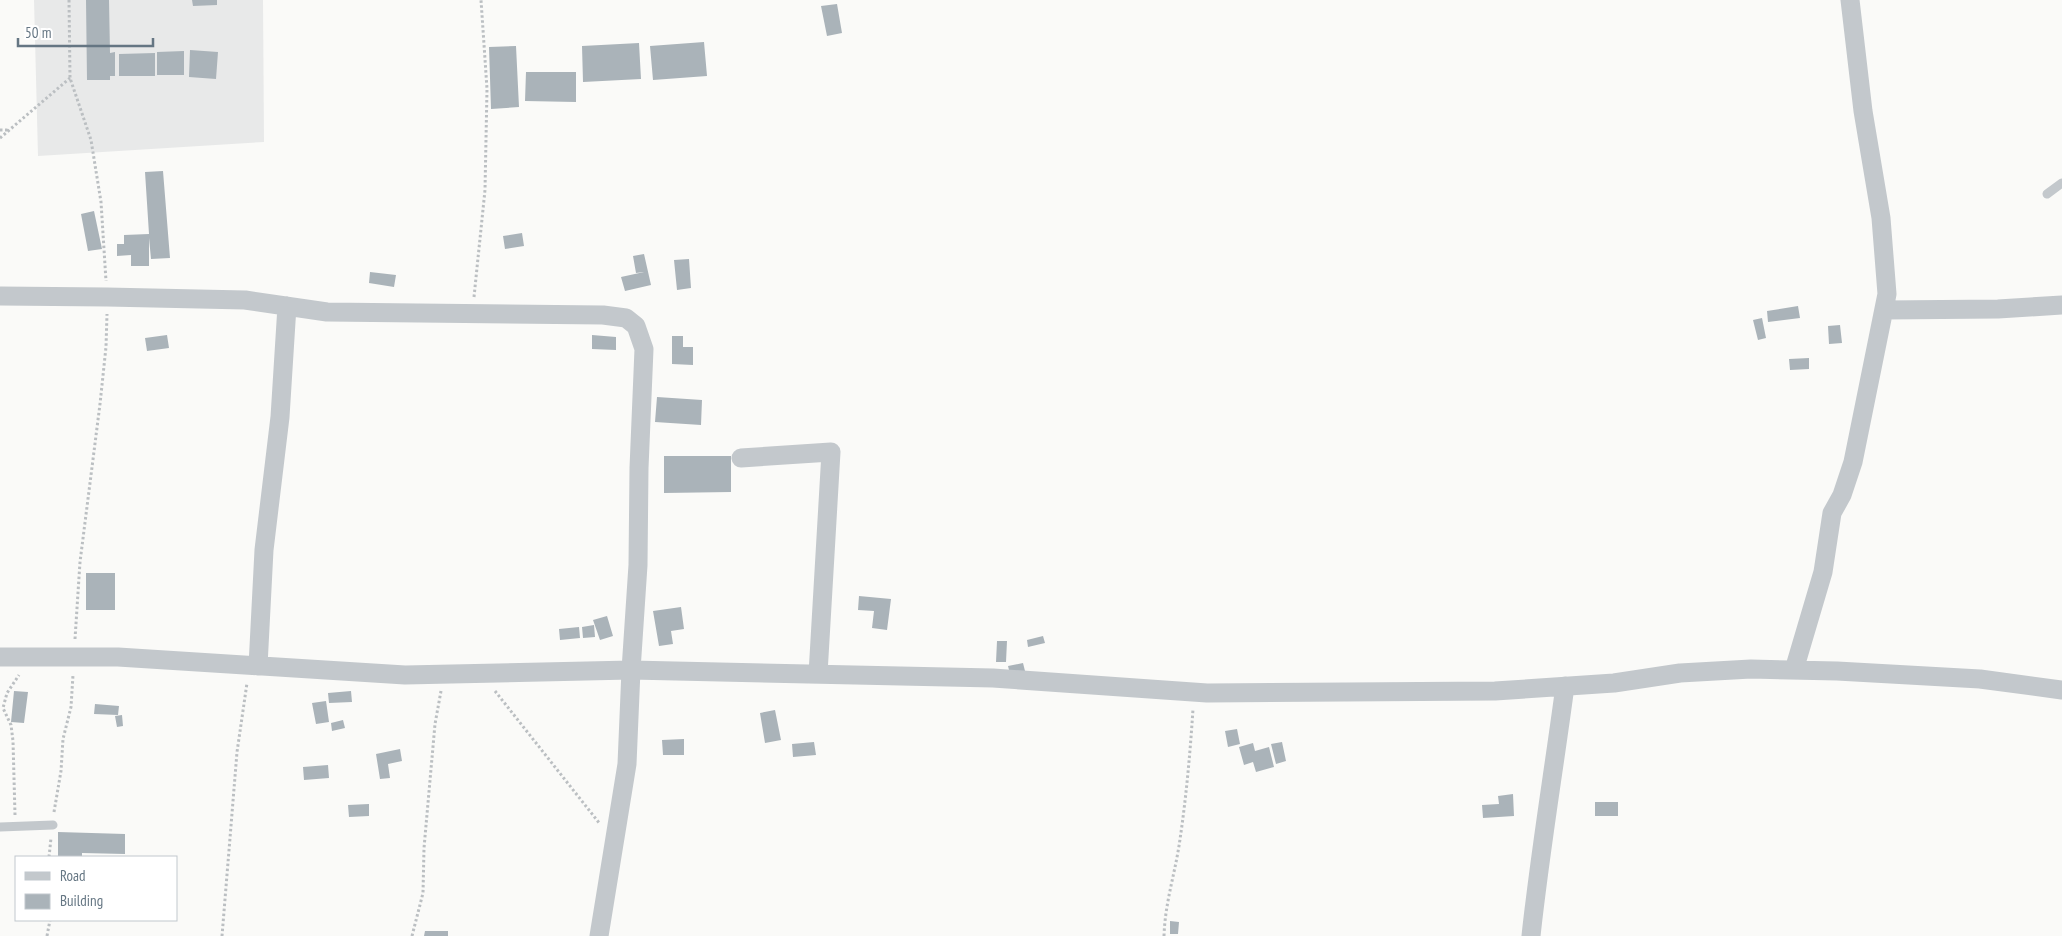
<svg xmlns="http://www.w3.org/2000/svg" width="2062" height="936" font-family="'PT Sans Narrow',sans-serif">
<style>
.built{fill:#e8e9e9}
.building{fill:#aab3b9}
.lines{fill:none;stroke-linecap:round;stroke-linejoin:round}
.path{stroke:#bbbfc2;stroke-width:3;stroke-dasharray:2.5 2.5;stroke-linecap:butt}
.lane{stroke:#c3c8cc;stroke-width:9}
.street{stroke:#c3c8cc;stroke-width:19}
</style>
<rect width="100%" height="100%" fill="#fafaf8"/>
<!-- built -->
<path class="built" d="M34,0H263L264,142L38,156Z"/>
<!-- building -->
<path class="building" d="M86,0H109L110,53L115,52V76H110V80H87Z
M192,0H217V5L193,6Z
M837,4L842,33L827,36L821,6Z
M704,42L707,76L653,80L650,46Z
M639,43L641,79L583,82L582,46Z
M516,46L519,107L491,109L489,47Z
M190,50L218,52L216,79L189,77Z
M184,51V75H157V52Z
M155,53V76H119V54Z
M526,72H576V102L525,101Z
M163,171L170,258L151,259L149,238V266H131V255L117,256V244H124V235L149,234L145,172Z
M94,211L102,249L88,251L81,214Z
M522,233L524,246L505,249L503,236Z
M644,254L651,285L625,291L621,277L644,272L636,273L633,256Z
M689,259L691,288L677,290L674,260Z
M370,272L396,275L394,287L369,283Z
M1798,306L1800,318L1768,322L1767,311Z
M1762,318L1766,338L1758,340L1753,320Z
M1840,325L1842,343L1829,344L1828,326Z
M167,335L169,348L147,351L145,338Z
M592,335L616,337V350L592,349Z
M672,336H683V347H693V365L672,364Z
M1809,358V369L1790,370L1789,359Z
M657,397L702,400L701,425L655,422Z
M664,456H731V492L664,493Z
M86,573H115V610H86Z
M859,596L891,599L887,630L872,628L874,611L858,610Z
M681,607L684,629L671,631L673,644L659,646L653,611Z
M607,616L613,636L600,640L593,620Z
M594,625L595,637L583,638L582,627Z
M579,627L580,638L560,640L559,629Z
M1043,636L1045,643L1028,647L1027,640Z
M997,641H1007L1006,662H996Z
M1023,663L1025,671L1010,674L1008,666Z
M14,691L28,692L24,723L11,722Z
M351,691L352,702L329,703L328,693Z
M326,701L329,722L316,724L312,703Z
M95,704L119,706L118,715L94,714Z
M775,710L781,740L765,743L760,713Z
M122,715L123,726L117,727L115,716Z
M343,720L345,728L332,731L331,723Z
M1237,729L1240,744L1228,747L1225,731Z
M684,739V755H663L662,740Z
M814,742L816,755L793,757L792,744Z
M1282,742L1286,761L1276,764L1271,744Z
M1253,743L1255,751L1269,747L1274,767L1256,772L1253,762L1244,765L1239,747Z
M400,749L402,761L388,764L390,778L380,779L376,754Z
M328,765L329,778L304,780L303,767Z
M1513,794L1514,816L1483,818L1482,805L1499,804L1498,796Z
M1595,802H1618V816H1595Z
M369,804V816L349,817L348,805Z
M58,832L125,834V854L82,853V857H58Z
M1170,921L1179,922L1178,934H1170Z
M425,931H448V936H424Z"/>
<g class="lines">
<!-- path -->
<path class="path" d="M69,0L70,78L91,140L101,202L106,281
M0,130H8
M0,138L70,78
M474,297L485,190L487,89L481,0
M75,639L80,562L100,404L106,347L107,314
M495,691L600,824
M54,812L61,771L63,739L71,707L73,675
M15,815L13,741L11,725L3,708L7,693L19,675
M49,857L51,838
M47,936L50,920
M222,936L237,752L247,683
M412,936L423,893L424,848L435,724L441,691
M1164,936C1165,904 1174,877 1179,846C1186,800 1190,755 1193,709"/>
<!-- lane -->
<path class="lane" d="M2047,194L2062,183
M0,827L53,825"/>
<!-- street -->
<path class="street" d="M0,296L107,297L245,300L327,312L603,315L626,318L636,326L644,349L639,468L638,565L631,670L627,764L599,936
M1885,310L1998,309L2062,305
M741,458L831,452L818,674
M0,657H118L405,675L631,670L993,678L1207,693L1495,691L1614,683L1680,673L1751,669L1837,671L1980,679L2062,690
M258,666L264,550L280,417L287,306
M1794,670L1823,572L1832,513L1842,495L1853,462L1887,294L1881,218L1863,111L1850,0
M1531,936C1540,852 1554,769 1565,686"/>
</g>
<!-- legend -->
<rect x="15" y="856" width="162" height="65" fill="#ffffff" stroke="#c1c8cd"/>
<rect x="25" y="872" width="25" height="8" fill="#c3c8cc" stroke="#c1c8cd"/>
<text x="60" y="881" font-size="15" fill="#657683">Road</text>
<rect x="25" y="894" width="25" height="15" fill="#aab3b9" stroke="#c1c8cd"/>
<text x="60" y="906" font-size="15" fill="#657683">Building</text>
<!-- scale -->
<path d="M18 38v8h135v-8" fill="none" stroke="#657683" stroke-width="2.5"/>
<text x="25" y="38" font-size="15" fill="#657683" stroke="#ffffff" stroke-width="4" paint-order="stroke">50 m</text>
</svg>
